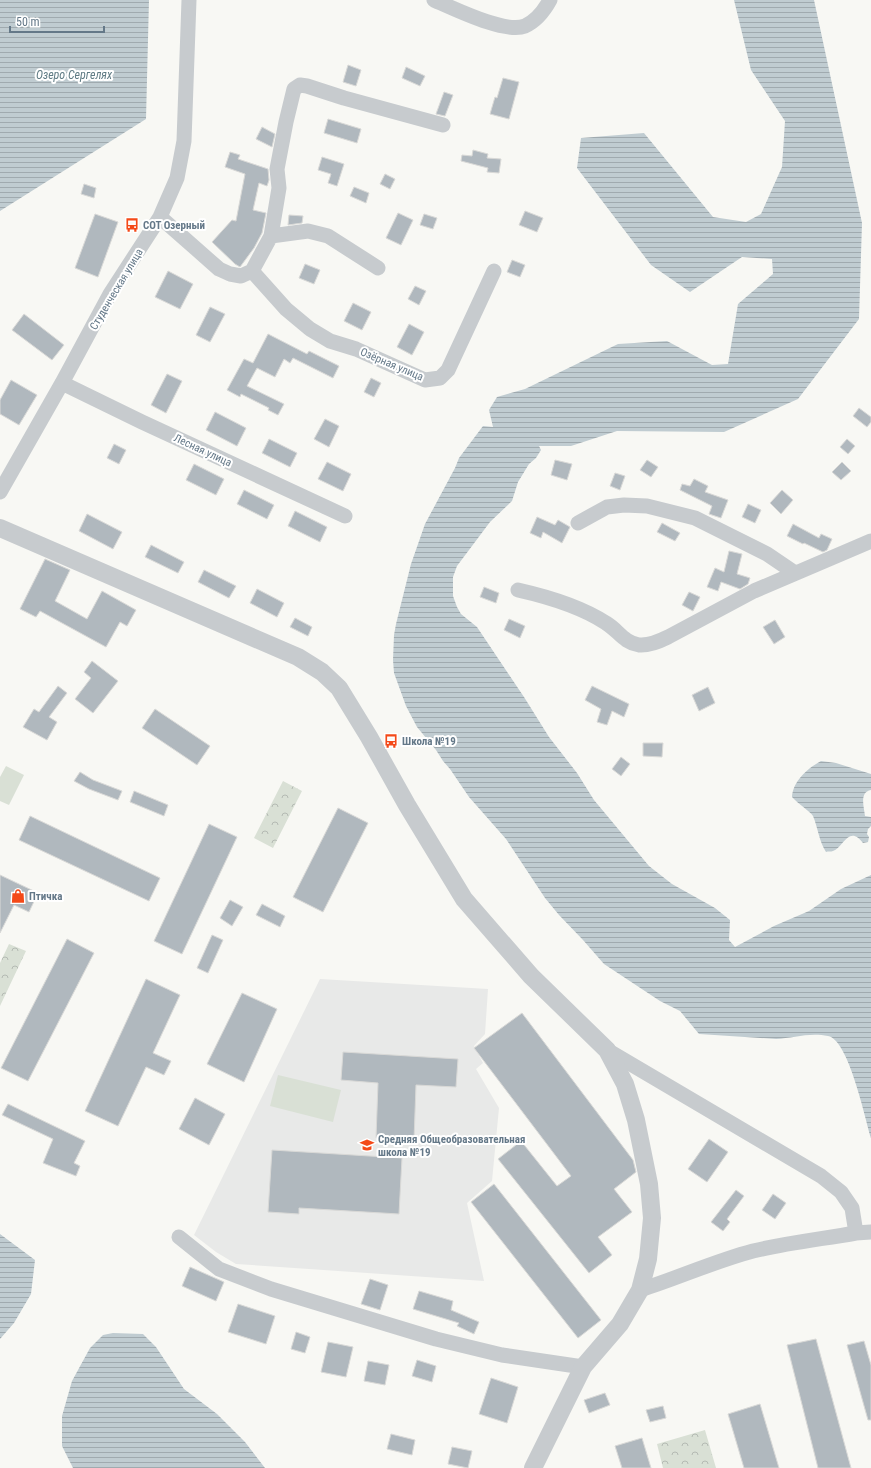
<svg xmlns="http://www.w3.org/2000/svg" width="871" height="1468" font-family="'Roboto Condensed',sans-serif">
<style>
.built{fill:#e8e9e8}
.grass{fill:#d9e0d5}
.park{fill:url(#park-crowns)}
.water{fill:url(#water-rules)}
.building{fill:#b0b8be;stroke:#d9d9d7}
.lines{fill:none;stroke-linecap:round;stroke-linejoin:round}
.minor{stroke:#c7cbce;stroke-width:15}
.tertiary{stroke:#c7cbce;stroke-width:18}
.labels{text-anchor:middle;stroke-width:4;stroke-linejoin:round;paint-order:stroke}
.poi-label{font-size:11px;font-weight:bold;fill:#647888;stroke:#fff;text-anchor:start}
.street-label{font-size:11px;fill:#647888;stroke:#fff}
.water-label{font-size:12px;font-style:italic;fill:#5f7b84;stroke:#fff}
</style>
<defs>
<pattern id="park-crowns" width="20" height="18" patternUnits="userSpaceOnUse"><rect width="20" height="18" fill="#d9e0d5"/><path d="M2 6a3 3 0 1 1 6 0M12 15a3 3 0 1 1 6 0" fill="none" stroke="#b4bab3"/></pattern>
<pattern id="water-rules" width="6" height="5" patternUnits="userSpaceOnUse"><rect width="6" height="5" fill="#c0ccd1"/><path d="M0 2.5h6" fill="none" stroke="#a0aaaf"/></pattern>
</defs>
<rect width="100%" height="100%" fill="#f8f8f4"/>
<!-- built -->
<path class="built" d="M320,979L488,989L485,1034L474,1046L483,1063L476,1069L499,1108L492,1181L467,1203L484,1281L236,1264L216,1252L194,1235Z"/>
<!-- grass -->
<path class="grass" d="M6,766L24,775L9,805L0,801V777Z
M278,1075L341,1090L333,1122L270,1106Z"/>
<!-- park -->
<path class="park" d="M283,781L302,791L273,848L254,838Z
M9,944L26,951L0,1006V963Z
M705,1430L716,1468H663L657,1444Z"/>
<!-- water -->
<path class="water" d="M0,0H149L146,119L0,211Z
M734,0H814L862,223L859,319L798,399L724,432L617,431L571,446H539L541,450L536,458L529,464L518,482L512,501L490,522L457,566L453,577V596L457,607L461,614L477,627L524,697L549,737L577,773L594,800L649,866L672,884L715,908L730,920L729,940L735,947L774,926L809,911L841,889L871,875V1138C865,1119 849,1040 828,1036C810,1032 793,1038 776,1039L699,1034L680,1011L660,1001L604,964L583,940L559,915L545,898L506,839L469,797L450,769L443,761L436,750L417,727L406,706L394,673L393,660L394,635L396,624L411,564L425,524L455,468L459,458L483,426L493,427L489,410L497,397L525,389L618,344L667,341L712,365L728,364L738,304L773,274L772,259L742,257L690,292L651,265L577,168L581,138L644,133L713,217L746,222L761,214L782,167L785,121L751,70Z
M821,761L836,763L871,774V790C859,792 864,807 865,816L871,817V826L868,829L867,834L869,837L868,842L863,843C849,824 843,848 833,851C831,852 828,851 826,852C819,841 818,828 813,816C810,811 798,804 792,797C793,781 808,768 821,761Z
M0,1234L35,1260L31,1294L14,1323L0,1339Z
M113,1333L143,1334L156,1347L184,1389L217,1414L245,1442L265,1468H73L62,1446V1416L72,1381L90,1348L103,1335Z"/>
<!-- building -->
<path class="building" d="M348,65L361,70L356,86L343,82Z
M406,67L425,76L420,86L402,78Z
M503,78L519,82L509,119L490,114L495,97L497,98Z
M444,92L453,95L445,116L436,114Z
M328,119L361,129L357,143L324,133Z
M262,127L275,134L272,147L256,139Z
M473,150L488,154L487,158L501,159L499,173L487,172L488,168L461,161L462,155L472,156Z
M230,152L240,155L238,159L268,169L269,180L267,186L259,183L253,210L266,213L262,233L254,248L240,267L235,264L212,242L232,220L236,221L245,174L225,167Z
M322,157L344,164L337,186L328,183L331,174L318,170Z
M385,174L395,179L390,189L380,184Z
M84,184L96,188L94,198L81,194Z
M354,187L369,193L366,203L350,196Z
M525,211L543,218L537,232L519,225Z
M398,213L413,220L401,245L386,238Z
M95,214L118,222L98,277L75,268Z
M424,214L437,218L433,229L420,225Z
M289,215L303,216L302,223L288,225Z
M512,260L525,265L520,277L507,272Z
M305,264L320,270L314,284L299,278Z
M168,271L193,284L180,309L155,297Z
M415,286L426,291L419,305L408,299Z
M353,303L371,312L362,330L344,321Z
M210,307L225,314L210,342L196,335Z
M24,314L64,345L52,360L12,330Z
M409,324L424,332L412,355L397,347Z
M268,334L307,354L309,351L339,366L333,378L293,358L290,363L284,359L275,377L257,368L247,386L284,404L278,415L268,410L269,408L241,394L240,397L227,390L244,359L253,363Z
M167,374L182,381L166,413L151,405Z
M371,378L381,383L374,397L364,392Z
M11,380L37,395L19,425L0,414V400Z
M859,408L871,417V422L867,427L853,416Z
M215,412L246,428L237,446L206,430Z
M325,419L339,426L329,447L314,439Z
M269,439L297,453L290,467L262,453Z
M847,439L855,446L848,454L840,447Z
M114,444L126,450L119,464L107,458Z
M555,460L572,464L567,480L551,475Z
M647,460L658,467L651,477L640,470Z
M327,462L351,474L343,491L318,479Z
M842,462L851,471L841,480L832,472Z
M194,464L224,479L216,495L186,480Z
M615,473L625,476L620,490L610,486Z
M694,479L708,486L705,492L728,500L721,518L709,514L712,506L680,490L682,484L690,486Z
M244,490L274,505L267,519L237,504Z
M782,490L793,500L781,514L770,503Z
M748,504L761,510L755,523L742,517Z
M295,511L327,527L320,542L288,526Z
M87,514L122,532L113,549L79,531Z
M537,517L555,525L558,520L570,527L562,543L543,532L541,538L530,533Z
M662,523L680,533L675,541L657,532Z
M793,524L819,538L821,534L832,539L827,550L823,552L804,543L803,544L787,536Z
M151,545L184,562L178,573L145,557Z
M729,551L742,554L737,574L750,578L748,584L740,589L721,582L718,591L707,587L715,568L724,572Z
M45,559L70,570L55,601L87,619L102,591L136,610L127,626L120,622L106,647L40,611L36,617L20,609Z
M204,570L236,586L229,598L198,582Z
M484,587L499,593L496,603L480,597Z
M257,589L284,603L277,617L250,603Z
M689,592L700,597L693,611L682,605Z
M295,618L312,627L308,636L290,627Z
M509,619L525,626L520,638L504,630Z
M775,620L785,637L774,644L763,627Z
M92,661L118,681L93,713L75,699L91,678L84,672Z
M58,686L67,693L49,717L57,722L47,740L23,727L34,709L39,712Z
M592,686L629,704L624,717L612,711L607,725L597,722L601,709L585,700Z
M708,687L715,703L699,711L692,695Z
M155,709L210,746L197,765L142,728Z
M643,743H663L662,757L643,756Z
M621,757L630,764L621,776L612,769Z
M80,772L93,780L122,791L118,800L89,789L74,781Z
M134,791L168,805L164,816L130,802Z
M338,808L368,823L323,912L293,897Z
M30,816L160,878L149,901L19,840Z
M209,824L237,837L182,954L154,941Z
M0,875L38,893L29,912L14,905L0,933Z
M230,900L243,907L232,926L220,918Z
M262,904L285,916L280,927L256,915Z
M212,935L223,940L208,973L197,968Z
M67,939L94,953L28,1081L1,1068Z
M146,979L180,995L153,1053L171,1061L164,1075L146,1067L118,1126L85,1111Z
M242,993L277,1009L244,1082L207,1064Z
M522,1013L633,1160L636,1172L614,1189L632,1212L598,1237L612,1255L589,1273L498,1159L521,1141L557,1186L571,1176L474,1048Z
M343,1052L458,1059L456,1087L416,1085L414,1140L376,1138L378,1083L341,1080Z
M195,1098L225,1114L209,1145L179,1129Z
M8,1104L85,1141L74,1163L80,1166L76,1176L43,1163L53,1139L2,1115Z
M709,1139L728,1152L707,1182L688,1169Z
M272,1150L402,1158L399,1214L299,1208V1214L268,1212Z
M494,1184L601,1320L578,1338L471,1202Z
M736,1190L744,1196L727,1219L730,1222L723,1231L711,1222Z
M773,1194L786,1203L775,1219L762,1210Z
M190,1267L224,1282L216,1301L182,1286Z
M370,1279L388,1285L380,1310L361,1304Z
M419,1291L453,1301L451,1310L479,1322L474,1334L457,1326L459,1323L413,1309Z
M238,1304L275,1316L266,1344L228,1332Z
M296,1332L310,1337L305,1353L291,1349Z
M816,1339L851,1468H818L787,1345Z
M864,1341L871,1365V1420H868L847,1345Z
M328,1342L353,1347L346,1377L321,1372Z
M417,1360L436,1366L432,1382L412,1376Z
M368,1361L389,1365L385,1385L364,1381Z
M491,1378L518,1387L507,1423L479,1414Z
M605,1393L610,1405L589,1413L584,1400Z
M760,1404L779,1468H744L728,1414Z
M663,1406L666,1418L650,1422L646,1410Z
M391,1434L415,1440L412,1455L387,1449Z
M642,1438L651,1468H622L615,1446Z
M452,1447L472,1451L468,1468L448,1464Z"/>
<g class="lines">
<!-- minor -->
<path class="minor" d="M434,0C453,8 505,34 525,26C536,21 544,11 550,0
M160,217L219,269L230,274L241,276L252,271L271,236L279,188L277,169L286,122L294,89L300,85L307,86L344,98L443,125
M271,236L308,231L328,236L378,268
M252,271L286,309L310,329L330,341L356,349L425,380L440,378L448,370L494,271
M62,383L142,422L345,516
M0,492L62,383L110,294L160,217L177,178L184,141L189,0
M578,523L607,507L624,505L647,506L695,518L767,554L795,573
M518,590C549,597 580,606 606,623C619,631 623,642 639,645C649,646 660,641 668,637L754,591L871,541
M607,1050L821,1176L841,1192L852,1208L856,1233
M179,1237L219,1269L271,1289L436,1339L502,1355L583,1367
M640,1290C678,1278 715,1261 753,1251C787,1243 822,1239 856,1233L871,1232"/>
<!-- tertiary -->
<path class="tertiary" d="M0,528L298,657L322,672L339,688L369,737L407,805L464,899L531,976L607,1050L625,1084L636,1120L649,1184L652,1218L648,1259L640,1290L620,1324L583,1367L533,1468"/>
</g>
<!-- icons -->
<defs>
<symbol id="bus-bare" viewBox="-9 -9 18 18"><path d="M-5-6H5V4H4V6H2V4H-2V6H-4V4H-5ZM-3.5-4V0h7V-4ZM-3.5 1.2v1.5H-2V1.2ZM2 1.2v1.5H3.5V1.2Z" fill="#f44918" stroke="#fff" stroke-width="2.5" paint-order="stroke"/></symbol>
<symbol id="shop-bare" viewBox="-9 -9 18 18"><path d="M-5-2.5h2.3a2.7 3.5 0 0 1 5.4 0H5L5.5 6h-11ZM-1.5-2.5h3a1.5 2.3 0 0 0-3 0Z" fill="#f44918" stroke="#fff" stroke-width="2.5" paint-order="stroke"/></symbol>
<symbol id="school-bare" viewBox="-9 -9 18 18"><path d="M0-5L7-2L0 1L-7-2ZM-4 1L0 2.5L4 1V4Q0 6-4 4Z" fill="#f44918" stroke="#fff" stroke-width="2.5" paint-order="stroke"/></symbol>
</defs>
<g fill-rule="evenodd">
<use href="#bus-bare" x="122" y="215" width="20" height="20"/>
<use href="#bus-bare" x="381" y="731" width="20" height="20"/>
<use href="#shop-bare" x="8" y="886" width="20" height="20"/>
<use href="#school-bare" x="357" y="1135" width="20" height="20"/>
</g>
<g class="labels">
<!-- poi labels -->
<g class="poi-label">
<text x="143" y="229">СОТ Озерный</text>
<text x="402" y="745">Школа №19</text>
<text x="29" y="900">Птичка</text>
<text x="378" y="1143">Средняя Общеобразовательная<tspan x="378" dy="13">школа №19</tspan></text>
</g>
<!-- street labels -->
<g class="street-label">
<text transform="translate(116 289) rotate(-59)" y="4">Студенческая улица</text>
<text transform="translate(392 364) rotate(23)" y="4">Озёрная улица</text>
<text transform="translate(203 450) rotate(25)" y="4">Лесная улица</text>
</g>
<!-- water labels -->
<g class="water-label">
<text x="74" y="79">Озеро Сергелях</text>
</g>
</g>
<!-- scale -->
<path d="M10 26v6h94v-6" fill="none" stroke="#647888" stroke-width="2"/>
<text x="16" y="26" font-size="12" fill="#647888" stroke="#ffffff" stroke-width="3" paint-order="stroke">50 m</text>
</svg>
